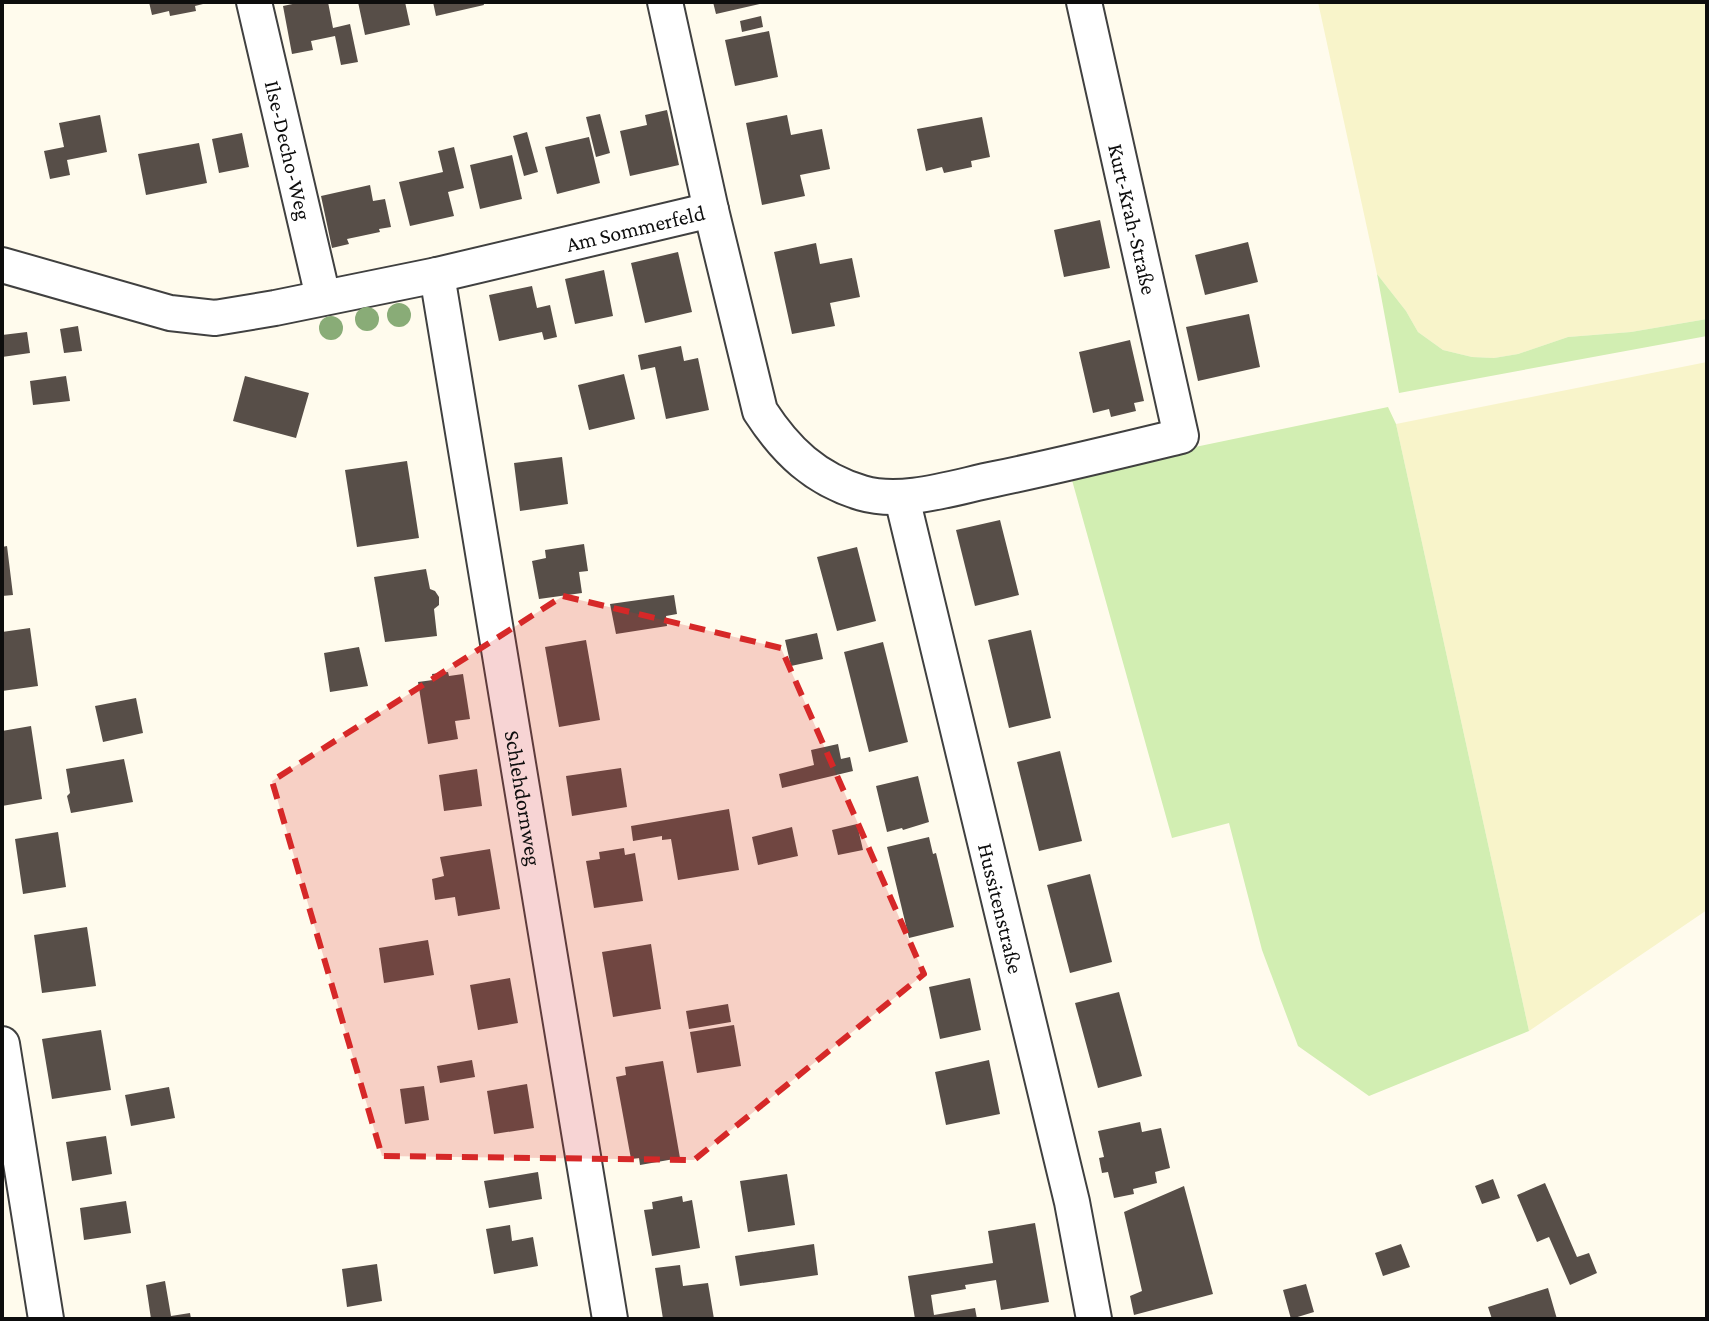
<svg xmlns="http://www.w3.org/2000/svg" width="1709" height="1321" font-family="'Crimson Pro',serif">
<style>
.farmland{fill:#f8f4ca}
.green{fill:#d2eeb2}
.building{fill:#574e48}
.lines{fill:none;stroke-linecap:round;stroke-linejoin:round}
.street-casing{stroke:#404040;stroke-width:38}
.street{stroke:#fff;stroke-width:34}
.tree{fill:#89ac77}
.marked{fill:#d62828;fill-opacity:0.2;stroke:#d62828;stroke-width:6;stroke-dasharray:16 10;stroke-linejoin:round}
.labels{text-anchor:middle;stroke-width:8;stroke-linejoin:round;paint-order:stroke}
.street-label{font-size:22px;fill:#0d0d0d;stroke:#fff}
</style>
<rect width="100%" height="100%" fill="#fffbed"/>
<!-- farmland -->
<path class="farmland" d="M1318,2H1707V319L1631,332L1568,337L1518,354L1494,358L1472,357L1443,350L1418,332L1406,311L1377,274Z
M1707,362V910L1529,1031L1396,424Z"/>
<!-- green -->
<path class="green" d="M1377,274L1406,311L1418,332L1443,350L1472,357L1494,358L1518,354L1568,337L1631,332L1707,319V336L1399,393Z
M1388,407L1396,424L1529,1031L1369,1096L1298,1046L1262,950L1229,823L1172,838L1070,473Z"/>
<!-- building -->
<path class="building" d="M149,2H207V3L195,6L196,11L170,16L169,11L152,15Z
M302,2H328L333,28L350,24L358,62L341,65L335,36L311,41L313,50L292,54L283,6Z
M358,2H405L410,25L365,35Z
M433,2H483L484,5L436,16Z
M713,2H763L764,3L716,14Z
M761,16L763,27L742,32L740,21Z
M769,31L778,77L735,86L725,40Z
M667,110L679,165L630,176L620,131L647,125L645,115Z
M600,114L610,153L596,157L586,117Z
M100,115L107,152L67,160L70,175L50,179L44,151L64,147L59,123Z
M787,115L791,135L822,129L830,169L800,175L805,196L762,205L746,123Z
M982,117L990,157L971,161L972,167L944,173L942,167L926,171L917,129Z
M527,132L538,172L524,176L513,136Z
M242,133L249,167L219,173L212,139Z
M589,137L600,183L557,194L545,147Z
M199,143L207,183L146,195L138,154Z
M454,147L464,188L448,192L454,216L410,226L399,182L443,172L438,151Z
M512,155L522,199L480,209L470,165Z
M370,185L373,201L385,199L391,227L379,229L380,232L347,239L349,244L332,248L321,196Z
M1100,220L1110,268L1064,277L1054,230Z
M1248,242L1258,282L1205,295L1195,255Z
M816,243L820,264L852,258L860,297L830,303L835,326L792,334L774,252Z
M678,252L692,312L645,323L631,263Z
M604,270L613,316L575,324L565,279Z
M532,286L537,308L550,305L557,337L544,340L542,332L499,341L489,295Z
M1249,314L1260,367L1198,381L1186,327Z
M78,326L82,351L64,353L60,329Z
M27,332L30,353L2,357V335Z
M1130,340L1144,401L1134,403L1136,411L1111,417L1109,409L1093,413L1079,352Z
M681,346L684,361L698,358L709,410L666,419L655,367L641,370L638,355Z
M624,374L635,419L589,430L578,385Z
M66,376L70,401L33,405L30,381Z
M245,376L309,393L296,438L233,421Z
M562,457L568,504L520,511L514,463Z
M407,461L419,538L357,547L345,470Z
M1000,520L1019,595L975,606L956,530Z
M584,544L588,571L579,572L582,593L539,599L532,561L546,558L545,550Z
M7,546L13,595L2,596V547Z
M857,547L876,621L837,631L817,557Z
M426,569L430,589L435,591L439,597V605L434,609L437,636L385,642L374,577Z
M674,595L677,614L666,616L667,626L616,634L610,604Z
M30,628L38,686L2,691V632Z
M1031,630L1051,718L1009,728L988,640Z
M817,633L823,659L791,666L785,640Z
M586,640L600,720L559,727L545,647Z
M883,642L908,742L869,752L844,652Z
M359,647L368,686L330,692L324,653Z
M448,672L449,676L463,674L470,719L455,721L458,739L428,744L418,682L433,680L432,674Z
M136,698L143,733L103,742L95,706Z
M31,726L42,799L2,806V731Z
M838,744L841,759L850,757L853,771L782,788L779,774L814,765L811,750Z
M1060,751L1082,841L1039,851L1017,762Z
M124,759L133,802L71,813L67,796L70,793L66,769Z
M621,768L627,807L572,816L566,776Z
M477,769L482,806L444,811L439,775Z
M918,776L929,822L903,830L902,828L887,832L876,786Z
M729,809L739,870L678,880L671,839L662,840V836L633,841L631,826Z
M857,824L863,850L838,855L832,830Z
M792,827L798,856L758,865L752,837Z
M58,832L66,887L23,894L15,839Z
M929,837L933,854L936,853L954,927L909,938L887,847Z
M624,848L625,855L635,853L643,901L594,908L586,861L600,859L599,852Z
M490,849L500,909L458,916L455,897L435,900L432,879L444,876L440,857Z
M1090,874L1112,962L1070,973L1047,885Z
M87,927L96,986L42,993L34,935Z
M428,940L434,975L384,983L379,948Z
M651,944L661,1009L613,1017L602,952Z
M510,978L518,1023L478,1030L470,985Z
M970,978L981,1030L940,1039L929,987Z
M1119,992L1142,1076L1098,1088L1075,1003Z
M728,1004L731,1022L689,1029L686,1011Z
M734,1025L741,1066L697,1073L690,1032Z
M101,1030L111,1090L52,1099L42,1039Z
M472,1060L475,1077L440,1083L437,1066Z
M989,1060L1000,1114L946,1125L935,1072Z
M663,1061L680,1158L640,1165L639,1158L631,1159L616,1077L626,1075L625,1067Z
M527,1084L534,1128L494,1134L487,1091Z
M424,1086L429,1120L405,1124L400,1089Z
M169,1087L175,1118L131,1126L125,1095Z
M1140,1122L1142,1132L1161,1128L1170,1168L1155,1172L1157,1183L1133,1189L1134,1194L1114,1198L1108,1172L1102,1173L1099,1158L1104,1157L1098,1131Z
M106,1136L112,1174L72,1181L66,1142Z
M538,1172L542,1199L489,1208L484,1181Z
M787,1174L795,1225L748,1232L740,1181Z
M1493,1179L1500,1198L1482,1204L1475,1186Z
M1545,1183L1577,1257L1589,1253L1597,1273L1570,1285L1549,1237L1537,1242L1517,1195Z
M1184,1186L1213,1294L1134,1315L1130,1296L1142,1291L1124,1212Z
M682,1196L683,1202L692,1200L700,1248L652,1256L644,1210L653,1209L652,1202Z
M126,1201L131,1233L84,1240L80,1208Z
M1035,1223L1049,1302L1001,1310L996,1280L965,1285L966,1289L931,1295L934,1315L975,1308L977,1319H915L908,1276L993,1263L988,1231Z
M510,1225L512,1241L533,1237L538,1266L494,1274L486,1229Z
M814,1244L818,1275L740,1286L735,1256Z
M1401,1244L1410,1267L1383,1276L1375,1253Z
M377,1264L382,1301L347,1307L342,1269Z
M680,1265L683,1286L708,1283L714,1319H663L655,1268Z
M165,1281L171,1316L190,1313L191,1319H151L146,1285Z
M1306,1284L1314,1312L1291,1319L1283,1290Z
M1548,1288L1557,1319H1492L1488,1307Z"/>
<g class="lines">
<defs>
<g id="street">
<path id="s1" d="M254,2L323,297"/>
<path d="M665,2L711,210L760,411C786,451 815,479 862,493C903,505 955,487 995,479C1058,466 1119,451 1181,436L1084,2"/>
<path id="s2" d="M2,265L170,313L215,318L275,308L437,275L711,210"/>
<path id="s3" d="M437,275L610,1319"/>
<path id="s4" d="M902,498L1072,1202L1094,1319"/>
<path d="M2,1044L46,1319"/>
</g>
</defs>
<!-- street casing -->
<use href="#street" class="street-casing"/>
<!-- street -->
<use href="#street" class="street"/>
</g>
<!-- trees -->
<g class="tree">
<circle cx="399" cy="315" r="12"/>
<circle cx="367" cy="319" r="12"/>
<circle cx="331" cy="328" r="12"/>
</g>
<!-- marked area -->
<path class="marked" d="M563,596L781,648L924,974L694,1160L382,1156L272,781Z"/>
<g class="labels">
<!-- street labels -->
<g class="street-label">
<text dy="8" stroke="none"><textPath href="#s1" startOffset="152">Ilse-Decho-Weg</textPath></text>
<text transform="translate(1133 219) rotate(77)" y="8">Kurt-Krah-Straße</text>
<text dy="8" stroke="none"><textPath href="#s2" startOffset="650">Am Sommerfeld</textPath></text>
<text dy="8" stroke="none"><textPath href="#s3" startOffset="530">Schlehdornweg</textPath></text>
<text dy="8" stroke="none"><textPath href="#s4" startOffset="422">Hussitenstraße</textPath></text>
</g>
</g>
<!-- border -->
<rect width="1709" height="1321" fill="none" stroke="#0d0d0d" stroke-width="8"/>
</svg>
